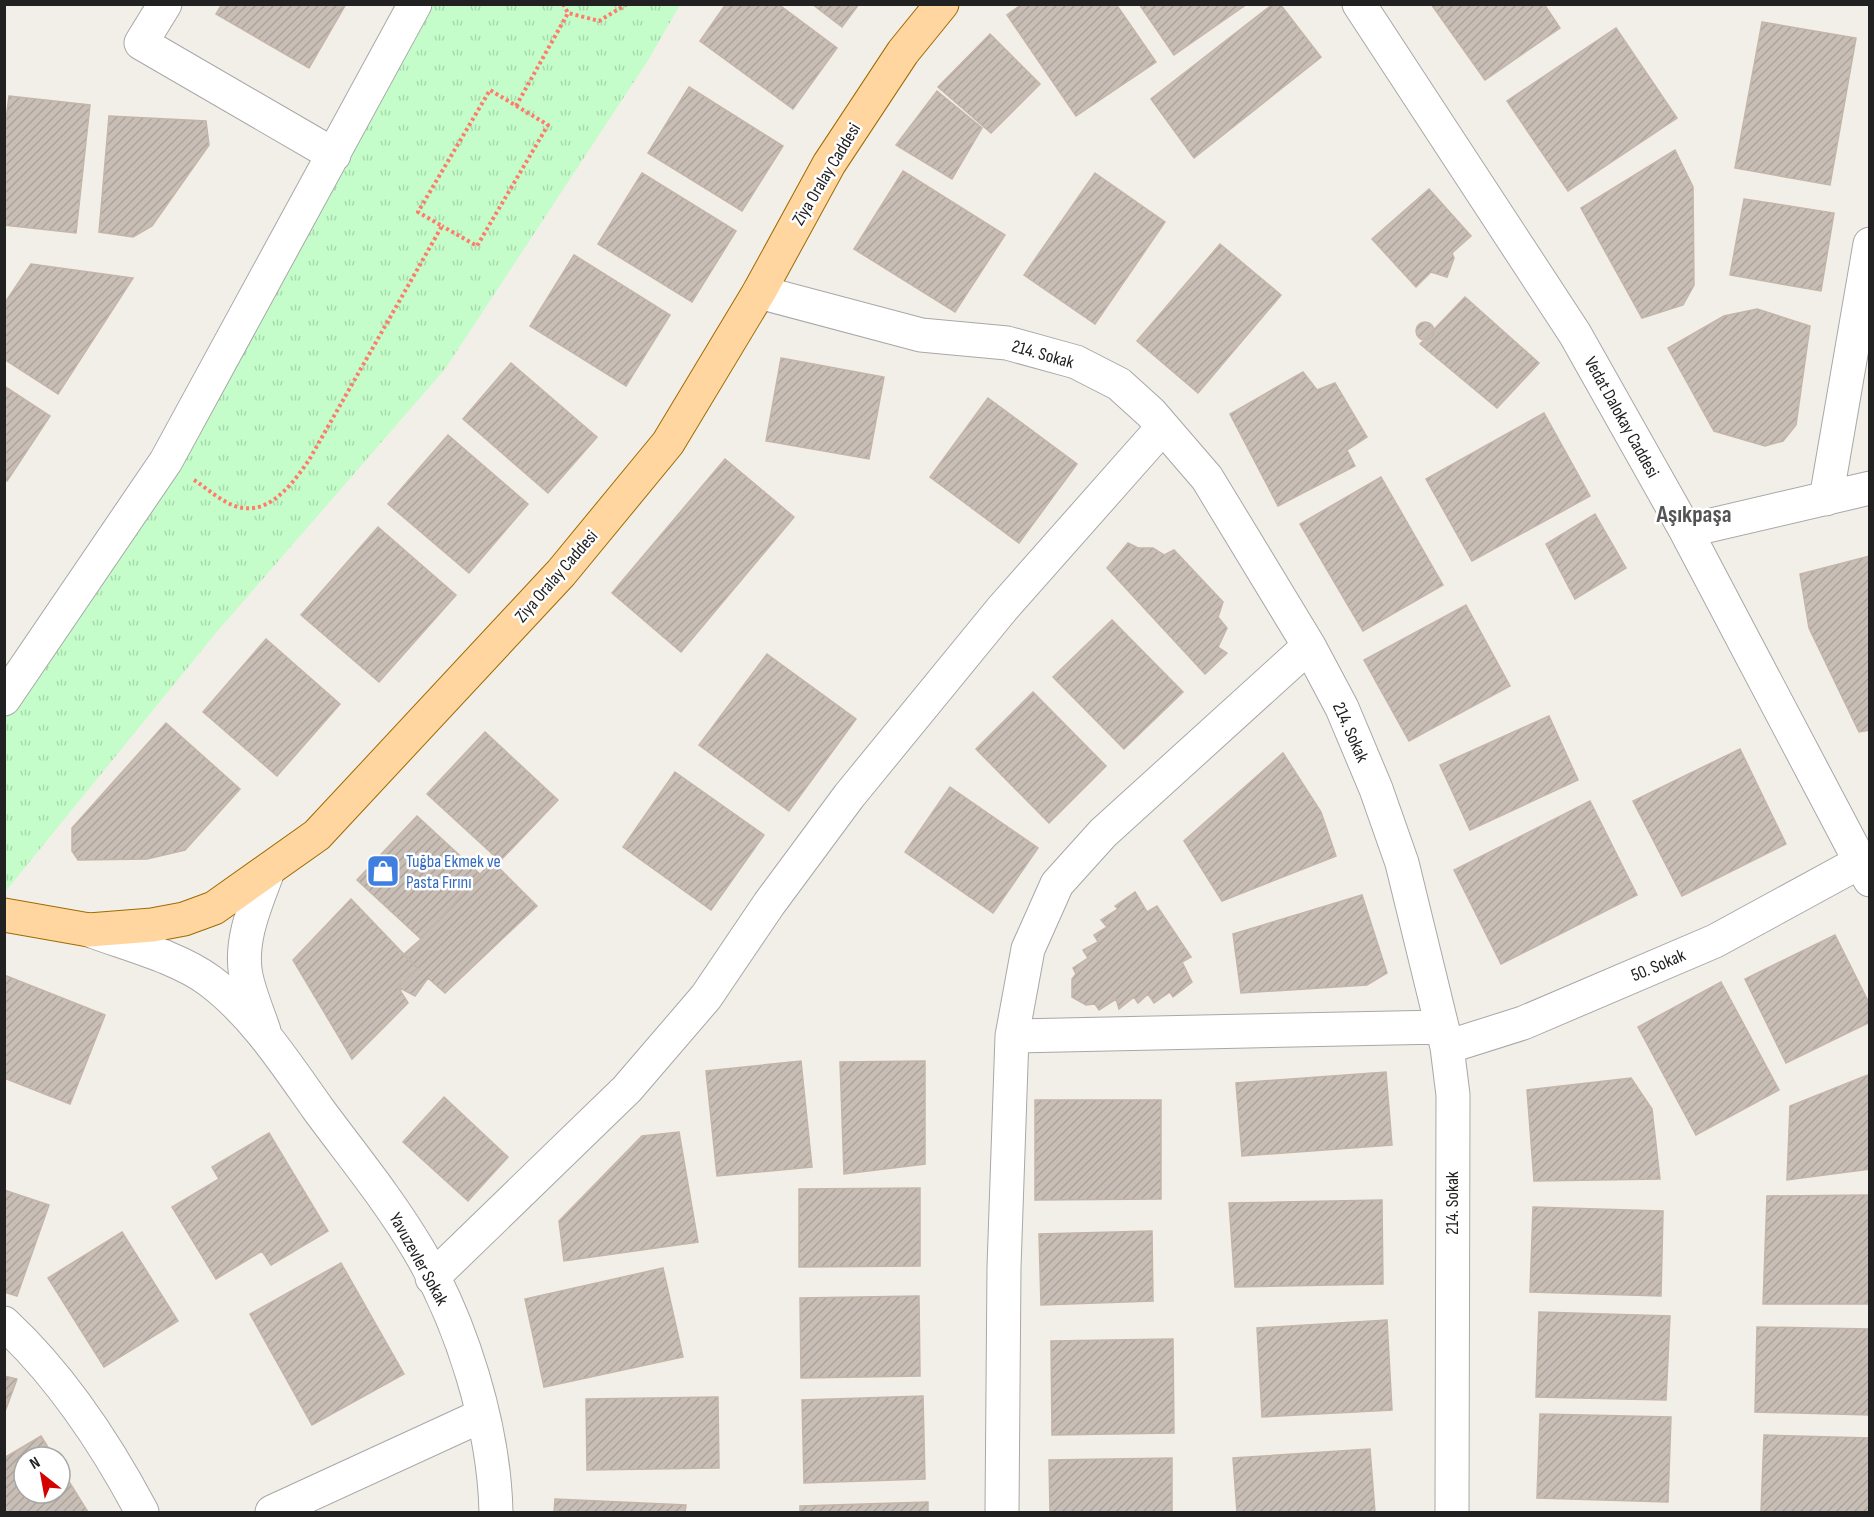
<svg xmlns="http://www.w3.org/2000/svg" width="1874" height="1517" font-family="'Sofia Sans Condensed',sans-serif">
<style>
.park{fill:url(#park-tufts)}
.building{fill:url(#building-hatch);stroke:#c5b5a9;stroke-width:1.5}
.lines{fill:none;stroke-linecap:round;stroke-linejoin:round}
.minor-casing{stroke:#a8a8a8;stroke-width:35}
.major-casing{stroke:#9f6b00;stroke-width:35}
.path{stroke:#ff7c6c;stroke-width:4;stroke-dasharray:3 3;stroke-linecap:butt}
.minor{stroke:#fff;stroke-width:33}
.major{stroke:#ffd6a0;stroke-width:33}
.labels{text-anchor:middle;stroke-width:5;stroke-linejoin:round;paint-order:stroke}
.street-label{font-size:18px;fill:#212121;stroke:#fff}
.shop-label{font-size:18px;fill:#366cbe;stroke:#fff;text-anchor:start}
.district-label{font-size:24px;font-weight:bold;fill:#545454;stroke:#fff}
</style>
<defs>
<pattern id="park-tufts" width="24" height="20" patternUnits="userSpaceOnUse" patternTransform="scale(1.5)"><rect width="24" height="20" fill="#c4fdc9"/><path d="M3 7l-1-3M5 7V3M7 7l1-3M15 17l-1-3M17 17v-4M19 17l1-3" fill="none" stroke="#a8d9ac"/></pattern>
<pattern id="building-hatch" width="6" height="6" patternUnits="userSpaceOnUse" patternTransform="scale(1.5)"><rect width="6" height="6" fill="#c8beb6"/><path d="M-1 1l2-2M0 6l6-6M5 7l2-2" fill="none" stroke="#aca39c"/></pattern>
</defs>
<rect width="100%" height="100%" fill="#f2efe8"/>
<!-- park -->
<path class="park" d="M415,5H680L647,62L445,369L215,634L5,892V699L166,461Z"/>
<!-- building -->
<path class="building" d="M222,4H346L309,68L216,14Z
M726,4H778L837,48L793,109L700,41Z
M812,4H859L842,27Z
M1022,4H1116L1156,62L1076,116L1007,15Z
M1139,4H1247L1174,55Z
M1273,4H1280L1321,57L1194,158L1151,99Z
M1431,4H1544L1560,28L1485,80Z
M1762,22L1856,38L1830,185L1735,168Z
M1616,28L1677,118L1568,191L1507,101Z
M990,34L1040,84L991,133L938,87Z
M689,87L783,146L742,211L648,153Z
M937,91L982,128L952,179L896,145Z
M9,96L90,105L76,233L4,225V135Z
M109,116L206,121L209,145L152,226L133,237L99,232Z
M1675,150L1693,187L1694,285L1683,305L1642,318L1581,208Z
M903,171L1005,235L955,312L854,249Z
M642,173L736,231L692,302L598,244Z
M1095,173L1165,222L1095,324L1024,275Z
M1429,189L1471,236L1452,253L1454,258L1447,277L1431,272L1416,287L1372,239Z
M1744,199L1834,213L1821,291L1730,275Z
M1220,244L1281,295L1198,393L1137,341Z
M574,255L670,315L626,386L530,326Z
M31,264L133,278L58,394L4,359V304Z
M1465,297L1539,363L1497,408L1420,344Z
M1757,309L1810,326L1796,425L1783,441L1765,446L1714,431L1668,348L1724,316Z
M1416 331a9 9 0 1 1 18 0a9 9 0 1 1-18 0Z
M781,358L884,377L869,459L766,441Z
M511,363L597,437L548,493L463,419Z
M1303,372L1317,390L1335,383L1367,437L1347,450L1355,466L1278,506L1230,414Z
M4,386L50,416L7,481L4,480Z
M988,398L1077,464L1019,543L930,477Z
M1544,413L1590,496L1472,561L1426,479Z
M448,435L528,504L469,573L388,504Z
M725,459L794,517L681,652L612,593Z
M1381,477L1443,585L1363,631L1300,524Z
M1595,514L1626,568L1575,599L1546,544Z
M378,527L456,595L379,682L301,615Z
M1128,543L1138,548H1153L1164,555L1174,550L1223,602L1218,617L1227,628L1218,647L1227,653L1205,674L1107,568Z
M1870,556V730L1859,732L1809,628L1800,574Z
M1466,605L1510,686L1409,741L1364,660Z
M1112,620L1183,692L1124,749L1053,677Z
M266,639L340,704L277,776L203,712Z
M767,654L856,719L789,811L699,745Z
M1033,692L1106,766L1049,823L976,749Z
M1549,716L1578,780L1470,830L1440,765Z
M166,723L240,789L185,850L147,859L78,860L72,851V828Z
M485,732L558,800L500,861L427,794Z
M1740,749L1786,844L1682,896L1633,801Z
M1283,753L1321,812L1336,856L1222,901L1184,841Z
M675,772L764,835L711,910L623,847Z
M950,787L1038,848L993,913L905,852Z
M1590,801L1637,895L1501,964L1454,870Z
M417,816L481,875L421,939L357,880Z
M492,861L537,906L445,993L428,978L415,996L398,987L418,969L404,954L421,939Z
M1135,892L1147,912L1157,906L1191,957L1182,962L1192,982L1173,997L1170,992L1154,1003L1148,994L1138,1003L1134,997L1119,1009L1116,999L1099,1010L1095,1004L1086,1005L1072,997V979L1076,974L1073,968L1088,958L1083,950L1098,942L1094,935L1107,927L1101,920L1118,909L1115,906Z
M1362,895L1387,973L1367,985L1241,993L1233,934Z
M351,899L418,969L398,987L408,1003L352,1059L293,960Z
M1835,935L1870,1005V1022L1786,1063L1745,979Z
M4,975L105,1015L70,1104L4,1078Z
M1721,982L1779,1090L1696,1135L1638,1027Z
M801,1061L812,1167L717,1176L706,1071Z
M925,1061V1164L844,1174L840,1062Z
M1386,1072L1392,1145L1242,1156L1236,1083Z
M1870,1074V1169L1787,1180L1790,1106Z
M1631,1078L1652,1109L1660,1179L1534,1181L1527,1090Z
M444,1097L508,1157L468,1201L403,1142Z
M1035,1100H1161V1199L1035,1200Z
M679,1132L698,1242L564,1261L559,1221L642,1136Z
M269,1133L328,1231L271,1265L262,1251L216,1279L172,1207L219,1179L212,1167Z
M920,1188V1266L799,1267V1189Z
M4,1190L49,1205L17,1296L4,1292Z
M1870,1195V1304H1763L1767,1196Z
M1382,1200L1383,1284L1235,1287L1229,1203Z
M1533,1207L1663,1211L1661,1296L1530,1292Z
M1152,1231L1153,1301L1041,1305L1039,1234Z
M122,1232L178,1321L104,1367L48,1278Z
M341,1263L404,1374L312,1425L250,1314Z
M663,1268L683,1357L544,1387L525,1299Z
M919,1296L920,1376L801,1378L800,1298Z
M1539,1312L1670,1316L1666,1400L1536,1397Z
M1387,1320L1392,1410L1262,1417L1257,1328Z
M1757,1327L1870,1329V1415L1755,1412Z
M1173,1339L1174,1433L1052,1435L1051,1341Z
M4,1376L17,1379L6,1409L4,1408Z
M923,1396L925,1479L804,1483L802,1400Z
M718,1397L719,1468L587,1470L586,1399Z
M1540,1414L1671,1417L1668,1502L1537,1498Z
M1764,1435L1870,1438V1512H1761Z
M41,1436L54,1457H24V1493H60V1467L88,1512H4V1458Z
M1370,1449L1375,1512H1237L1233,1458Z
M1172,1458V1512H1050L1049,1460Z
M555,1499L686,1505L685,1512H554Z
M928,1502V1512H800V1506Z"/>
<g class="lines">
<defs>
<path id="minor" d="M165,4L141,43L334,155
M1359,4L1575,334L1686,531L1870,880
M759,292L921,335L1007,343L1076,362L1119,384L1151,413L1207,478L1309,646L1342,708L1376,789L1402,863L1447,1047L1453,1095L1452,1512
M1826,499L1870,244
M1686,531L1870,488
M4,699L166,461L415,4
M89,930C126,944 178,957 210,981C254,1014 286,1064 318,1109C352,1155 389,1200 418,1249C462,1323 494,1426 496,1512
M264,1031C258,1013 250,995 246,976C239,940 256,904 268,871
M1012,1036L1442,1027
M1447,1047L1523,1023L1715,941L1860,862
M432,1278L627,1089L706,997L769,904L849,796L1002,609L1163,427
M4,1323C61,1376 106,1444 142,1512
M272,1512L483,1415
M1002,1512L1004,1267L1012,1036L1028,949L1057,884L1103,833L1309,646"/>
<path id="major" d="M4,915L89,930L152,925L184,919L214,908L317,835L561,573L668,443L759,292L829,164L903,52L942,4"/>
</defs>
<!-- minor casing -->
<use href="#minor" class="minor-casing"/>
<!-- major casing -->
<use href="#major" class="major-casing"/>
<!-- path -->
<path class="path" d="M563,4L568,13L599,21L627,4
M516,106L568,13
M194,480C205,487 216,497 228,503C265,522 291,486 309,460L442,226L418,212L490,90L548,125L477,246L442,226"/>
<!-- minor -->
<use href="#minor" class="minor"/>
<!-- major -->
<use href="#major" class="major"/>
</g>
<!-- icons -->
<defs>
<symbol id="shop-square" viewBox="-11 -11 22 22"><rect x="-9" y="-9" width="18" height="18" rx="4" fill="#3f7fe0" stroke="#fff"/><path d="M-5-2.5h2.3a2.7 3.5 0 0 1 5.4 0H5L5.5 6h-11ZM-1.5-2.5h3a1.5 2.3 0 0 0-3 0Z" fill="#fff"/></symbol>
</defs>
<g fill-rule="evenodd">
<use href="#shop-square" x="364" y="852" width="38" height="38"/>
</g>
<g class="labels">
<!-- street labels -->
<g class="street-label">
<text transform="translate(826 174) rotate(-59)" y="6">Ziya Oralay Caddesi</text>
<text transform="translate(1043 354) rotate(16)" y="6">214. Sokak</text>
<text transform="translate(1622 417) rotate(61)" y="6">Vedat Dalokay Caddesi</text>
<text transform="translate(556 576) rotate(-49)" y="6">Ziya Oralay Caddesi</text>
<text transform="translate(1351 732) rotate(66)" y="6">214. Sokak</text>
<text transform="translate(1658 965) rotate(-23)" y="6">50. Sokak</text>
<text transform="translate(1452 1203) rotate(-90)" y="6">214. Sokak</text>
<text transform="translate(419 1259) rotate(61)" y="6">Yavuzevler Sokak</text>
</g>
<!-- shop labels -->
<g class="shop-label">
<text x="406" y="867">Tuğba Ekmek ve<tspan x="406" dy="21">Pasta Fırını</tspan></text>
</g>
<!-- district labels -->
<g class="district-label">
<text x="1694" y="522">Aşıkpaşa</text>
</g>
</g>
<!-- border -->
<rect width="1874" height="1517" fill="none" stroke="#212121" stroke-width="12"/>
<!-- north arrow -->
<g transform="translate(42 1475) rotate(329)"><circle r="28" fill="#ffffff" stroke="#a6a6a6" stroke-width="1.5"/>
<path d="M0-4.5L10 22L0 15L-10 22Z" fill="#d30100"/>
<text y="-9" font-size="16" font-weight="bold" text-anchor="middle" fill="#212121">N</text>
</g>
</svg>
